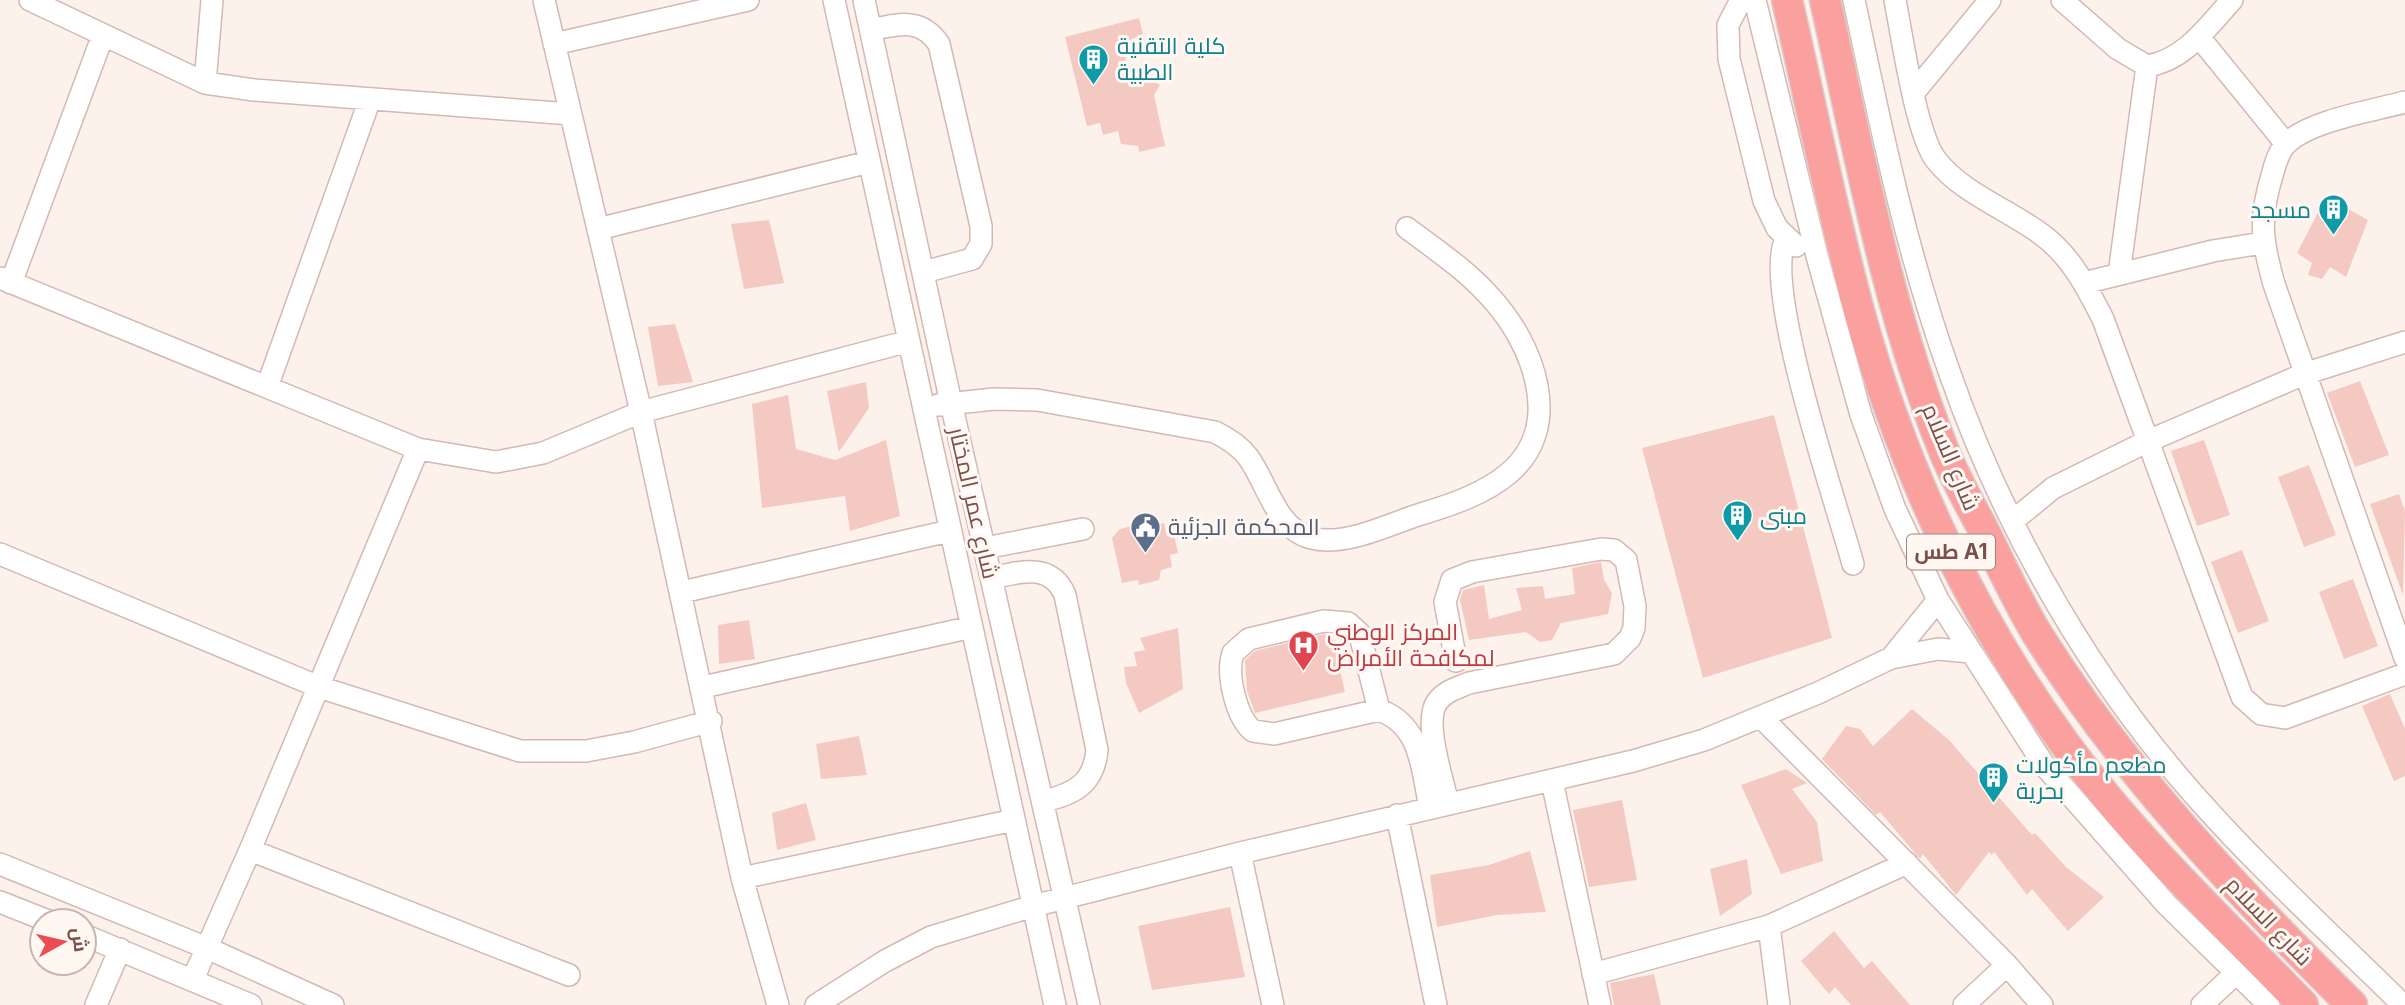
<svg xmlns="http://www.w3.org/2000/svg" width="2405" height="1005" font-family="Inter,Cairo,sans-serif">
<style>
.building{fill:#f4c9c1}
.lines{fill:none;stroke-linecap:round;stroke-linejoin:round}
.minor-casing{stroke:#d4b8b2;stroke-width:24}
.highway-casing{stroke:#dacecd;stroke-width:33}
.minor{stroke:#fff;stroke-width:21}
.highway{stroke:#faa1a0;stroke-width:30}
.labels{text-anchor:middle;stroke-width:6;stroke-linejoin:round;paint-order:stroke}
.shield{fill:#fff7f2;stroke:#a3837d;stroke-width:2}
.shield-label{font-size:21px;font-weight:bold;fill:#7b514b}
.culture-label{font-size:23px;fill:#0d838f;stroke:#fff7f2;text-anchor:start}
.street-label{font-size:23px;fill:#7b514b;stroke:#fff7f2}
.service-label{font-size:23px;fill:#4e5e75;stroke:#fff7f2;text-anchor:start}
.health-label{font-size:23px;fill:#be3a42;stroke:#fff7f2;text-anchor:start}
</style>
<rect width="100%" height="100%" fill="#fdf2eb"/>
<!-- building -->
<path class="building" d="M1139,18L1143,34L1128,41L1130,50L1124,62L1160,85L1154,95L1165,146L1139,152L1138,146L1121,144L1118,131L1103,135L1100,123L1087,126L1065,37Z
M2326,197L2368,220L2346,277L2330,267L2322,279L2308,275L2312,263L2297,253Z
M769,220L784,283L744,289L731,224Z
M675,324L693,382L658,386L648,327Z
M2360,381L2389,455L2355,467L2327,393Z
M866,382L869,408L839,452L827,391Z
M788,395L796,449L835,460L886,440L900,516L850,531L845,496L762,508L752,404Z
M1774,415L1832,638L1703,678L1642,448Z
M2204,440L2230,515L2197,526L2171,451Z
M2309,465L2336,535L2304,547L2278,477Z
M2399,494L2405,511L2403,595L2370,504Z
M1144,523L1143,528L1164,523L1167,536L1174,535L1178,553L1170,555L1172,567L1161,570L1159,580L1139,585L1138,580L1122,583L1112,538L1120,529Z
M2242,550L2269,621L2238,633L2211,562Z
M1601,562L1604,580L1612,593L1608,614L1561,623L1552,640L1540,642L1526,632L1469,640L1460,600L1463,590L1484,585L1489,619L1522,610L1516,588L1543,586L1545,599L1575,594L1572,568Z
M2353,579L2378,646L2344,659L2319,592Z
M749,620L755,659L719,664L718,625Z
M1178,628L1183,689L1139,713L1126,683L1124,667L1137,666L1134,652L1145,650L1140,638Z
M1325,634L1332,635L1345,692L1255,713L1247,691L1245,660L1255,651Z
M2390,694L2405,729V776L2394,781L2362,706Z
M1912,709L1949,740L2032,835L2035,833L2066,867L2104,897L2068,931L2032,889L2027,895L1994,852L1992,855L1989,852L1956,895L1923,854L1920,859L1880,812L1876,815L1822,759L1846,726L1860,729L1873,746Z
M859,736L867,775L821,779L816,744Z
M1786,769L1807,783L1792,789L1817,822L1823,861L1781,874L1741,785Z
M1622,800L1637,880L1589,887L1573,810Z
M806,803L816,840L777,850L772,813Z
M1530,851L1546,912L1497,915L1437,927L1430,875L1489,865Z
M1747,859L1752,894L1720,916L1710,869Z
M1230,907L1245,977L1152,990L1138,926Z
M1834,931L1864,968L1872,961L1910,1005H1851L1835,987L1829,994L1801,961Z
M1654,974L1661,1005H1614L1610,983Z"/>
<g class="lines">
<defs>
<path id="minor" d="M30,0L205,83L254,90L571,114
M544,0L641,412L742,878L778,1005
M834,0L1055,1005
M864,0L951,403L1089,1005
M1741,0L1728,25L1729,59L1764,201L1777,228L1796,246
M1755,0L1817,256L1861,415L1895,509L1938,600L2044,765L2167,905L2269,1005
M1854,0C1880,124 1906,251 1949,371C1998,512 2076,654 2172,769C2242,853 2325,928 2403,1005
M1895,0C1902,36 1916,134 1936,160C1962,193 2007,209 2041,234C2071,256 2086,286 2103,319L2242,697L2261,714L2285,718L2405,674
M2062,0L2118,49L2147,66C2184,61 2208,26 2232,0
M871,30C898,24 921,17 939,44L981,226V244L972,259L924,272
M2199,37L2286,144
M554,44L748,0
M205,83L212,0
M1915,91L1990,0
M2405,102C2372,111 2312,120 2287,143C2280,149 2275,164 2273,172C2259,217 2261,239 2274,284L2405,658
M598,229L869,162
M1786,239C1761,284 1837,505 1853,564
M2119,274L2147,66
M0,278L418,449L496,462L543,453L641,412L909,341
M11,283L103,35
M2084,283L2213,251L2262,243
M267,387L370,99
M938,405L994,399L1037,400L1215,432C1227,438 1239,445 1248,457C1268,484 1275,528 1311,538C1344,547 1387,525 1418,515C1448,506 1485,494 1509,473C1565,426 1533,344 1492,299C1468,271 1436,250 1407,228
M2014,520L2053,488L2146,442L2304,374L2405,342
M985,548L1083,529
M0,554L319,687L520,751H586L634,742L711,721
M992,578C1020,572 1051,562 1065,595L1097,750C1094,784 1074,794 1044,801
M682,592L949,531
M1324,621L1348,623L1359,633L1362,643L1379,710L1274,734L1253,731C1236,717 1226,674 1233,653L1249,639Z
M1891,658L1938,600
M703,687L972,627
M1379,710C1422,725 1422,770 1430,808
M1761,717L2007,965L2042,1005
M1552,781L1600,1005
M1448,804C1443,780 1423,722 1437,702C1445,691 1457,688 1469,683L1614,654L1630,638L1634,628L1635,606L1626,560L1614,550L1601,549L1472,572L1452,580L1445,602L1456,661
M1397,815L1436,1005
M250,850L569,975
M1240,853L1273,1005
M0,864L207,948L333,1005
M742,878L1014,820
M0,902L48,921
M1769,926L1779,1005
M84,935L251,1005
M1593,974L1769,926L1907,863
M193,979L250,850L418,449
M96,1005L120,949
M816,1005L885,961L931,937L1033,906L1240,853L1633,761L1704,740L1818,693L1891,658L1938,649L1970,652
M1964,1005L2007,965
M2202,1005L2236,973"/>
<path id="highway" d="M1787,0C1811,104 1831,208 1859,311C1901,464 1971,616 2065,744C2134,839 2222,921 2303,1005
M1825,0C1859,150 1886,307 1944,451C1955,478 1969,503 1983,529C2001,565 2018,603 2039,637C2126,775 2237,891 2352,1005"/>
</defs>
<!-- minor casing -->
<use href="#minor" class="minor-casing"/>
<!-- highway casing -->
<use href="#highway" class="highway-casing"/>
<!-- minor -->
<use href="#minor" class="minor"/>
<!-- highway -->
<use href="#highway" class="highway"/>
</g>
<!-- icons -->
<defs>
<symbol id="building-pin" viewBox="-11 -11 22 30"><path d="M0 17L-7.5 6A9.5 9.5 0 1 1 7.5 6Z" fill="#0f9aa8" stroke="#fff7f2"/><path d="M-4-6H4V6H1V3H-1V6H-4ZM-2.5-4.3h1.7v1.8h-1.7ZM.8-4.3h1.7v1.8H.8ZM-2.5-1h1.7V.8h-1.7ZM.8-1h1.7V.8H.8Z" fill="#fff"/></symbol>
<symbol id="civic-pin" viewBox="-11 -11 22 30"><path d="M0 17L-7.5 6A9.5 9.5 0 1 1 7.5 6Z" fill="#5c6f8a" stroke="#fff7f2"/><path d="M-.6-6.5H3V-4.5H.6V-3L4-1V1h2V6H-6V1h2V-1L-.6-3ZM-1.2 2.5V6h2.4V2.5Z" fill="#fff"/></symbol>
<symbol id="hospital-pin" viewBox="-11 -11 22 30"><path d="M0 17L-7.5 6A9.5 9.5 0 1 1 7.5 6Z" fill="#e0444e" stroke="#fff7f2"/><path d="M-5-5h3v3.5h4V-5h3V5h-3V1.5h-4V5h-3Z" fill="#fff"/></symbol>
</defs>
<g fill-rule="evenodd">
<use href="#building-pin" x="1076" y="42" width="35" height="47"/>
<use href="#building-pin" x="2316" y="192" width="35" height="47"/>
<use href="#building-pin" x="1720" y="498" width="35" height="47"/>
<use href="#civic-pin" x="1128" y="510" width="35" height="47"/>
<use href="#hospital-pin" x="1286" y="628" width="35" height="47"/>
<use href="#building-pin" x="1976" y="760" width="35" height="47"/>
</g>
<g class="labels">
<!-- shield labels -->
<rect class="shield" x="1907" y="534.5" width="88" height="35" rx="5"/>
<g class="shield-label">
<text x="1951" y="559">طس A1</text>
</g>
<!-- culture labels -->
<g class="culture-label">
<text x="1117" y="54">كلية التقنية<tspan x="1117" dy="26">الطبية</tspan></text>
<text x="2311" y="218" text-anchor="end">مسجد</text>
<text x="1760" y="524">مبنى</text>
<text x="2016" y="773">مطعم مأكولات<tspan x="2016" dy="26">بحرية</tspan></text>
</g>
<!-- street labels -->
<g class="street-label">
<text transform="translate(1951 457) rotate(67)" y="8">شارع السلام</text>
<text transform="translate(974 503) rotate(77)" y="8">شارع عمر المختار</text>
<text transform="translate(2269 921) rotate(46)" y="8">شارع السلام</text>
</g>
<!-- service labels -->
<g class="service-label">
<text x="1168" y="535">المحكمة الجزئية</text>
</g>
<!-- health labels -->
<g class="health-label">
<text x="1327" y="640">المركز الوطني<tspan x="1327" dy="26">لمكافحة الأمراض</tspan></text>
</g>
</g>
<!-- north arrow -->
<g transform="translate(63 942) rotate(82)"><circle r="33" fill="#fff7f2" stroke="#cab5af" stroke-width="2"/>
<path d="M0-5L12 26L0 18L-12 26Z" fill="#ec4c4f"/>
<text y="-10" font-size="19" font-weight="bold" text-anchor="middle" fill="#7b514b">ش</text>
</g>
</svg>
